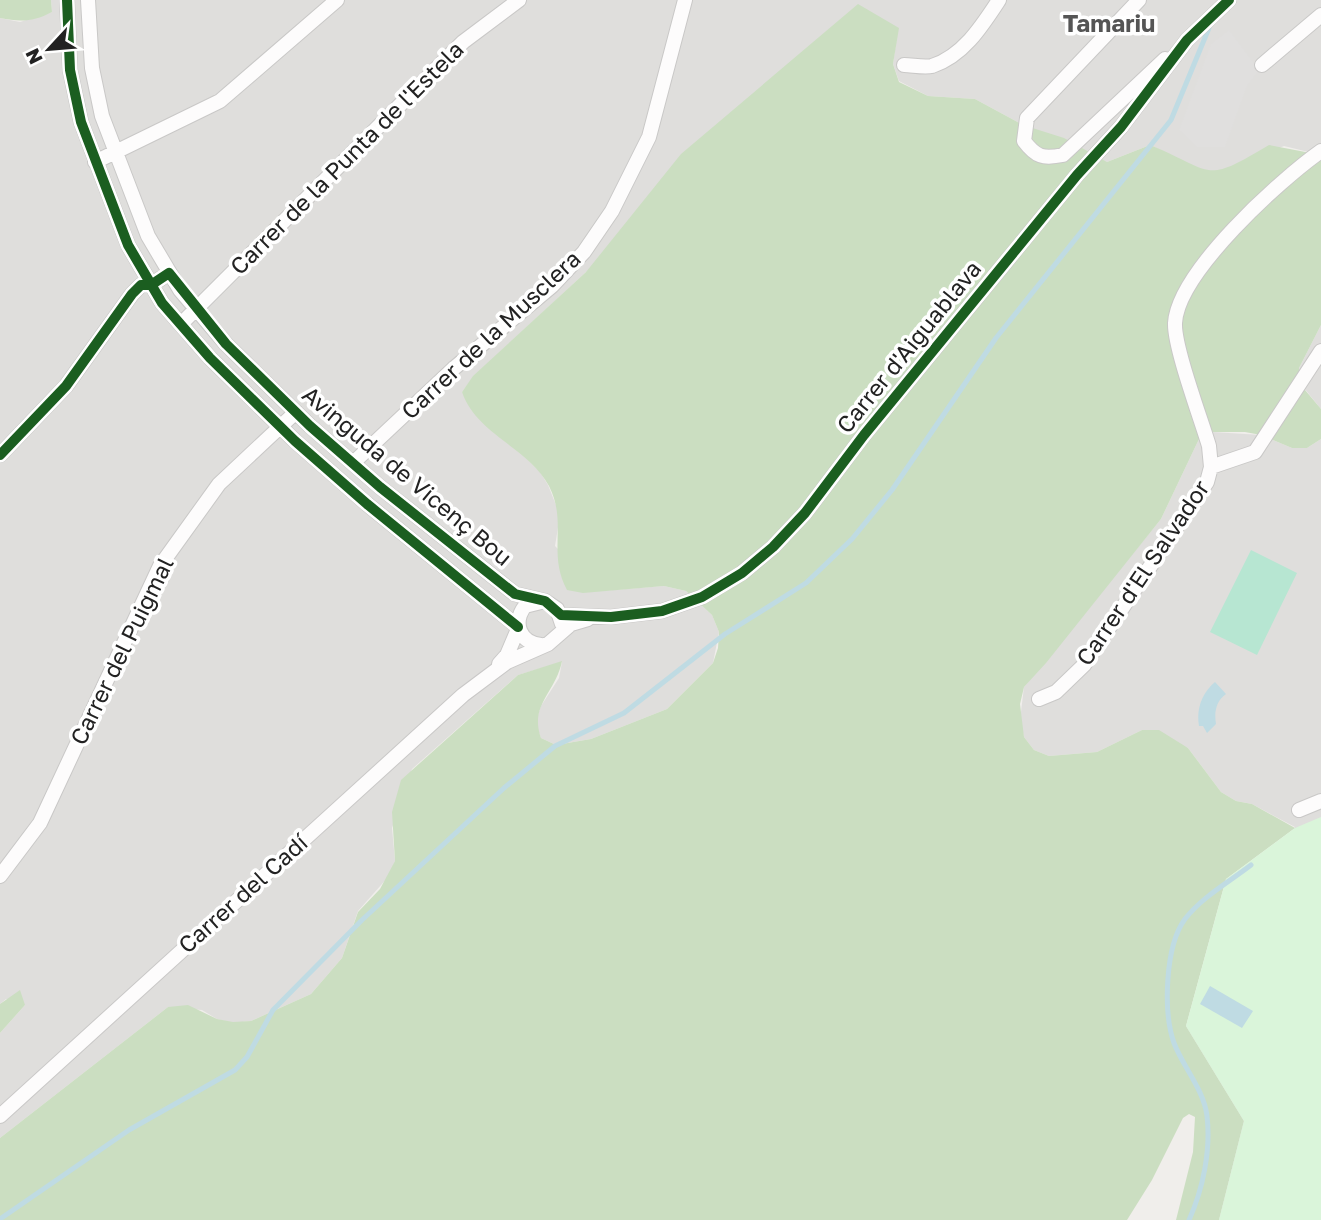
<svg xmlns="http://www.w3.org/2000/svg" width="1321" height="1220" font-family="'Golos Text',sans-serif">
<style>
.residential{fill:#dfdedc}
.forest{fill:#cbdec1}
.park{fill:#daf5da}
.pitch{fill:#b7e6d2}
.parking{fill:#e0dfde}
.water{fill:#bfdbe3}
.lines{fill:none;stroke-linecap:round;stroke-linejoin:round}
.stream{stroke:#bfdbe3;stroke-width:5}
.minor-casing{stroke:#c9c8c7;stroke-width:16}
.minor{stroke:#fdfcfc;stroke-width:14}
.cycleway-casing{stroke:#fff;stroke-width:15}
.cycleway{stroke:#1b5e20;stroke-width:10}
.labels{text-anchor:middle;stroke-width:7;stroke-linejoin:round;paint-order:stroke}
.street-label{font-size:23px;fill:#222;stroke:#fff}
.neighbourhood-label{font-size:24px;font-weight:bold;fill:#555;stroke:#fff}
</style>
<rect width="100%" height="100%" fill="#f0eeeb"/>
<!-- residential -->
<path class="residential" d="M51,0H1321V155L1284,146L1227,169L1211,172L1195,168L1150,145L1107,162L1023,125L975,99L928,96L899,81L893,64L898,28L586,272L474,376L462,392L540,472L548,485L560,515L555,546L600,591L664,586L686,591L712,615L719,632L713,663L667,709L591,739L556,745L541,738L535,723L541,706L559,678L562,662L518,675L412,769L392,828L395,861L389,876L358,911L342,958L311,994L251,1021L233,1023L217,1019L202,1010L168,1007L0,1138V1033L25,1005L6,999L0,1004V18L20,22L52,12Z
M1321,325V409L1300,383L1299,368Z
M1213,432L1261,435L1292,448H1307L1321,439V1220H1219L1244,1121L1186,1026L1295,827L1252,804L1236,801L1221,792L1188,748L1142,730L1097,752L1049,756L1034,750L1024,737L1020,720L1024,687L1161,519L1199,439Z"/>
<!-- forest -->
<path class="forest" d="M0,0H51L52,12C33,22 20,22 0,18Z
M858,4L899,28L893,64L899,82L928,96L975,99L1023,125L1064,138L1107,162L1150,145C1216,172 1202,185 1269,145L1321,155V325L1299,368L1300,384L1321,409V439L1307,448H1292L1261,435L1245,432H1213L1199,439L1161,519L1046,663L1024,687L1020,704L1024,737L1034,750L1049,756L1097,752L1142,730H1159L1188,748L1221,792L1236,801L1252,804L1295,828L1226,879L1186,1026L1244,1121L1219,1220H1176L1193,1152L1195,1117L1189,1114L1183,1118L1152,1180L1127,1220H0V1138L168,1007L188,1005L217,1019L233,1022L251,1021L311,994L342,958L358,912L380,889L395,861L392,812L401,780L518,675L562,661C556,692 529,705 541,738L556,745L591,739L667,709L713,663L718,648L719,632L712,615L686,591L664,586L583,593L567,590C547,553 568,523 549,486C528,447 477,435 462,392L473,376L586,272L681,154Z
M20,990L25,1005L0,1033V1004Z"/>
<!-- park -->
<path class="park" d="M1321,817V1220H1219L1244,1121L1186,1026L1226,879L1295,828Z"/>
<!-- pitch -->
<path class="pitch" d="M1251,550L1297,573L1257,655L1210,632Z"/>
<!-- parking -->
<path class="parking" d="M1229,30L1259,70L1247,86L1225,147H1197L1179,130L1211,44Z"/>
<!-- water -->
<path class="water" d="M1215,682L1226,694C1216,701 1214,712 1216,724L1207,733L1203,726H1199C1196,709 1202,693 1215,682Z
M1210,986L1253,1011L1242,1028L1200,1004Z"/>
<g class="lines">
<!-- stream -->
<path class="stream" d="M0,1219L129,1130L235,1070L247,1057L273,1010L362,920L504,788L555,746L624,713L725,634L806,583L852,539L892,490L996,338L1171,120L1209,28
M1189,1220C1203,1189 1211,1150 1207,1116C1204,1090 1183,1067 1174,1043C1163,1012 1165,946 1185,919C1202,897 1229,882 1251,865"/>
<defs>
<path id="minor" d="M67,0L70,70L81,122L128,245L162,303L210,358L295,441L367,504L518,627
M88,0L92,68L102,116L148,236L180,290L226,344L310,426L380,487L515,594L545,601
M1139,0L1027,118L1024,141C1036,157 1043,159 1063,155L1165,59
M904,65C912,65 924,68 932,66C963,56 982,26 999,0
M1262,65L1321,15
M95,162L220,101L337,0
M181,324L463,42L519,0
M0,455L66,386L132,294L141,285H151L169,273
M353,463L453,369L552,286L584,252L612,211L649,137L685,0
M1211,467L1255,452L1321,351
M561,615L611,617L662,611L702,597L742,573L773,547L805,513L864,435L1077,175L1121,127L1187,40L1229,0
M541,645C520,643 512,623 525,606L545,601L557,609L562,624
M499,664L507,655L518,629
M1039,699L1056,692L1084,665L1207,482L1211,467L1209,446C1201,419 1174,347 1175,323C1178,272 1280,180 1321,151
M1299,810L1321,801
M0,876L40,823L160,566L219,484L296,412
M0,1116L463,695L507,662L548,644L571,624L588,619"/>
</defs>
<!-- minor casing -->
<use href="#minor" class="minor-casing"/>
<!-- minor -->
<use href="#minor" class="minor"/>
<defs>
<path id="cycleway" d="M67,0L70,70L81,122L128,245L162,303L210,358L295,441L367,504L518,627
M0,455L66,386L132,294L141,285H151L169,273L226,344L310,426L380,487L515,594L545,601L561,615L611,617L662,611L702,597L742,573L773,547L805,513L864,435L1077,175L1121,127L1187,40L1229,0"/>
</defs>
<!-- cycleway casing -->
<use href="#cycleway" class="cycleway-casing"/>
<!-- cycleway -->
<use href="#cycleway" class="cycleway"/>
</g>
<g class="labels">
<!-- street labels -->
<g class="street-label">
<text transform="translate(347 158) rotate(-45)" y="8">Carrer de la Punta de l'Estela</text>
<text transform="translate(491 335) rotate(-43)" y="8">Carrer de la Musclera</text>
<text transform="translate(909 347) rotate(-51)" y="8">Carrer d'Aiguablava</text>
<text transform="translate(407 476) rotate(40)" y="8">Avinguda de Vicenç Bou</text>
<text transform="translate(1143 573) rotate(-56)" y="8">Carrer d'El Salvador</text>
<text transform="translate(122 651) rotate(-64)" y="8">Carrer del Puigmal</text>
<text transform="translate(243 894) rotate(-42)" y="8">Carrer del Cadí</text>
</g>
<!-- neighbourhood labels -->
<g class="neighbourhood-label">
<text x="1109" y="32">Tamariu</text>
</g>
</g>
<!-- north arrow -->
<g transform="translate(49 49) rotate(244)" stroke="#ffffff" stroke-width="5" paint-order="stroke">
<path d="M0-5L12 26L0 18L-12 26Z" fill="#222222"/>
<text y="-10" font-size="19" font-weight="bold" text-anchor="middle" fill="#222222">N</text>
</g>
</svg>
